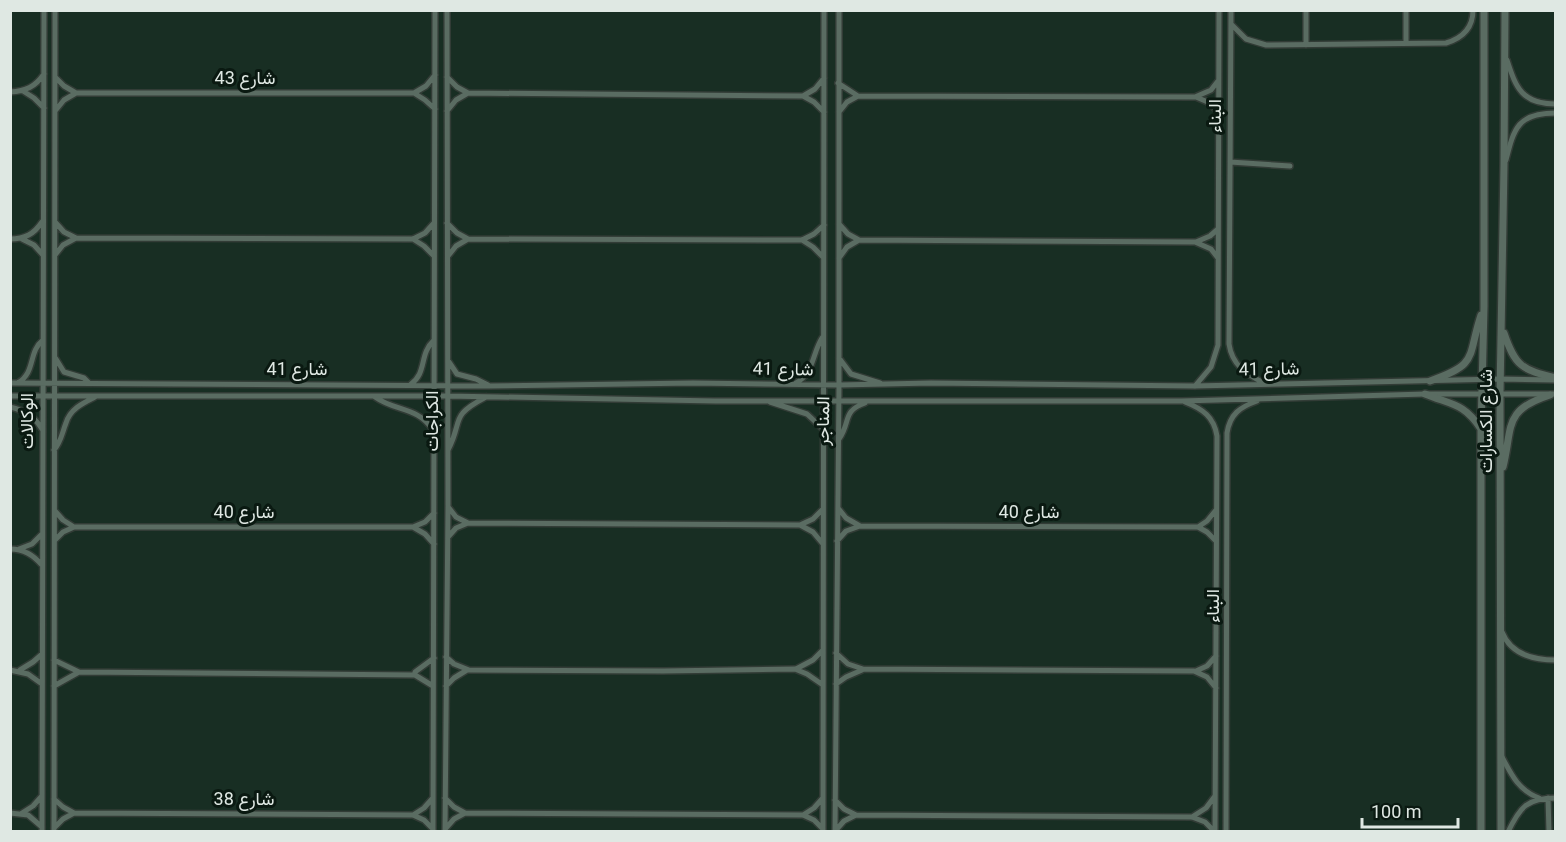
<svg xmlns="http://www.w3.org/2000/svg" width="1566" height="842" font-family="Roboto,Vazirmatn,sans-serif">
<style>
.built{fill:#182e23}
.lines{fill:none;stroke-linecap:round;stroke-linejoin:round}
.minor-casing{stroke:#323c36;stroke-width:8}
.tertiary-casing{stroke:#323c36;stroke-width:10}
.minor{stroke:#5a6c62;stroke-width:5}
.tertiary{stroke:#5a6c62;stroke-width:7}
.labels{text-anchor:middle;stroke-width:6;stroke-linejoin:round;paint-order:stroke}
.street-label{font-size:18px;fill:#dfe8e3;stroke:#0a1911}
</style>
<rect width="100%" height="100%" fill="#13221a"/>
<!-- built -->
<path class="built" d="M11,11H1555V831H11Z"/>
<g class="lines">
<defs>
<path id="minor" d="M1231,10L1229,344C1232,365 1246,374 1264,383
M1232,25L1246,39L1266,45L1446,43C1463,38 1473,28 1473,10
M1406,43V10
M1306,45V10
M1507,60C1516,88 1522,104 1556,104
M55,77L64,86L76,93H414L425,100L435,109
M447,77L457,87L468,93L803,96L814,102L824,112
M838,83L858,96L1195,97L1211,90L1218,81
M23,91L34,98L44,108
M10,92C26,91 35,87 44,74
M414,93L426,86L435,75
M803,96L815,89L824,78
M1196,97L1210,103L1218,112
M55,111L64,100L76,93
M447,111L456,100L468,93
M839,112L847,102L858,96
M1506,160C1514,128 1518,113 1556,113
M1230,162L1290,166
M55,222L64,232L76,238L413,239L425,233L434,223
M447,223L457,233L468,239L802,240L814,234L824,225
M839,224L848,234L859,240L1195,242L1211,249L1218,258
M10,239C25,239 34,234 42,222
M22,239L34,245L43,255
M413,239L424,246L434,256
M802,240L813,247L823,257
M1196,242L1210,236L1218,229
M55,255L63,245L76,238
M448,256L456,246L468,239
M839,258L847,247L859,240
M839,358L851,374L880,383
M56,359L64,372L84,378L89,383
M449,362L457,374L476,379L488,385
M10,383L489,386L693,383L839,385L931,383L1194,386L1500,379L1554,380
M18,383C36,372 28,352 43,340
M796,383C814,373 812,354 822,338
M411,384C427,373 419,354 434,340
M1195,386L1211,367L1218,345L1219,10
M10,396H448L715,401H1181L1425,394H1556
M375,397C396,412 417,406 433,430
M770,402L807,414L822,428
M1185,402C1203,409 1214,417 1217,436L1215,832
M10,407C24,410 35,417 42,429
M839,439C851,422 842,411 865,403
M54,450C61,442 62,433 66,423C70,409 83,403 95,397
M448,450C464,420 448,417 486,397
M449,508L456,517L468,523
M838,508L846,518L860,526
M55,511L63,520L74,527
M800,525L813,532L823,544
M413,527L425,534L434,544
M1198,527L1207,521L1216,510
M448,537L456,528L468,523L800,525L813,519L822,510
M55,540L63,532L74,527H413L425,522L434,513
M837,541L846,531L860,526L1198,527L1207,532L1216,541
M10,549C24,549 33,555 42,565
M19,549L32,544L42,534
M1502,632C1511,655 1534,660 1556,660
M836,653L848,664L863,669L1194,671L1207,677L1216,688
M446,657L454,664L469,670L663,671L795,669L807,674L823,685
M54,660L79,672L415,675L433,686
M796,669L813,660L823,650
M10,670L28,674L42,684
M20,670L33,662L41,655
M1196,671L1207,666L1216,656
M415,675V672L434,658
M836,684L846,677L862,670
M54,686L79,672
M446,686L454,678L467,670
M1501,755C1511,774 1518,790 1539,798
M445,798L454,807L465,813L803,815L814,820L823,829
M1548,798L1549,832
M54,799L63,807L74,813L413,815L424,820L433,829
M835,800L844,809L856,815L1192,817L1205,822L1215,832
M10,813L28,815L42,827
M22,813L33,806L41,797
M413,815L424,808L432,799
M803,815L814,808L822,799
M1192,817L1206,808L1215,796
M54,828L63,819L74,813
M446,828L454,819L465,813
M836,830L844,821L856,815
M42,832L44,10
M54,832L55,10
M433,832L435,10
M445,832L448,506L447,10
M823,832L824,10
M835,832L839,385V10
M1226,832L1227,433C1230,414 1240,407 1257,401
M1508,832C1520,807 1527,798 1556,798"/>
<path id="tertiary" d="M1504,333C1515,366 1522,370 1556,378
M1430,381C1479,364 1467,358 1481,315
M1425,394C1452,405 1464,403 1481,429
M1503,467C1513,426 1503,410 1550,395
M1481,832V429L1484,307V10
M1501,832L1500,394L1504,165L1505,10"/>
</defs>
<!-- minor casing -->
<use href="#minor" class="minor-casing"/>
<!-- tertiary casing -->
<use href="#tertiary" class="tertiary-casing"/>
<!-- minor -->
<use href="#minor" class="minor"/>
<!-- tertiary -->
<use href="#tertiary" class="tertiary"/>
</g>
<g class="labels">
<!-- street labels -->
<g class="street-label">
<text x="245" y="84">شارع 43</text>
<text transform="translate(1215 116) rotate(-90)" y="6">البناء</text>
<text x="297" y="375">شارع 41</text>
<text transform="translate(783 369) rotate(1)" y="6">شارع 41</text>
<text transform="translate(1269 369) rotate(-1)" y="6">شارع 41</text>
<text transform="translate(27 421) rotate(-90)" y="6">الوكالات</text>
<text transform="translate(432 421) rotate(-90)" y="6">الكراجات</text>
<text transform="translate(823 421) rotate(-89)" y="6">المناجر</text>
<text transform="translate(1486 421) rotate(-90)" y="6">شارع الكسارات</text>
<text x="244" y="518">شارع 40</text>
<text x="1029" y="518">شارع 40</text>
<text transform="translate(1213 606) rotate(-90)" y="6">البناء</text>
<text x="244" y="805">شارع 38</text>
</g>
</g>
<!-- border -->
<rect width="1566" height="842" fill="none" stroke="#dfe8e3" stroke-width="24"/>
<!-- scale -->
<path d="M1362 818v9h96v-9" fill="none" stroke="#dfe8e3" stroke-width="3"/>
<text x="1371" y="818" font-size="18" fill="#dfe8e3" stroke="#0a1911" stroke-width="4.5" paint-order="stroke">100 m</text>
</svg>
